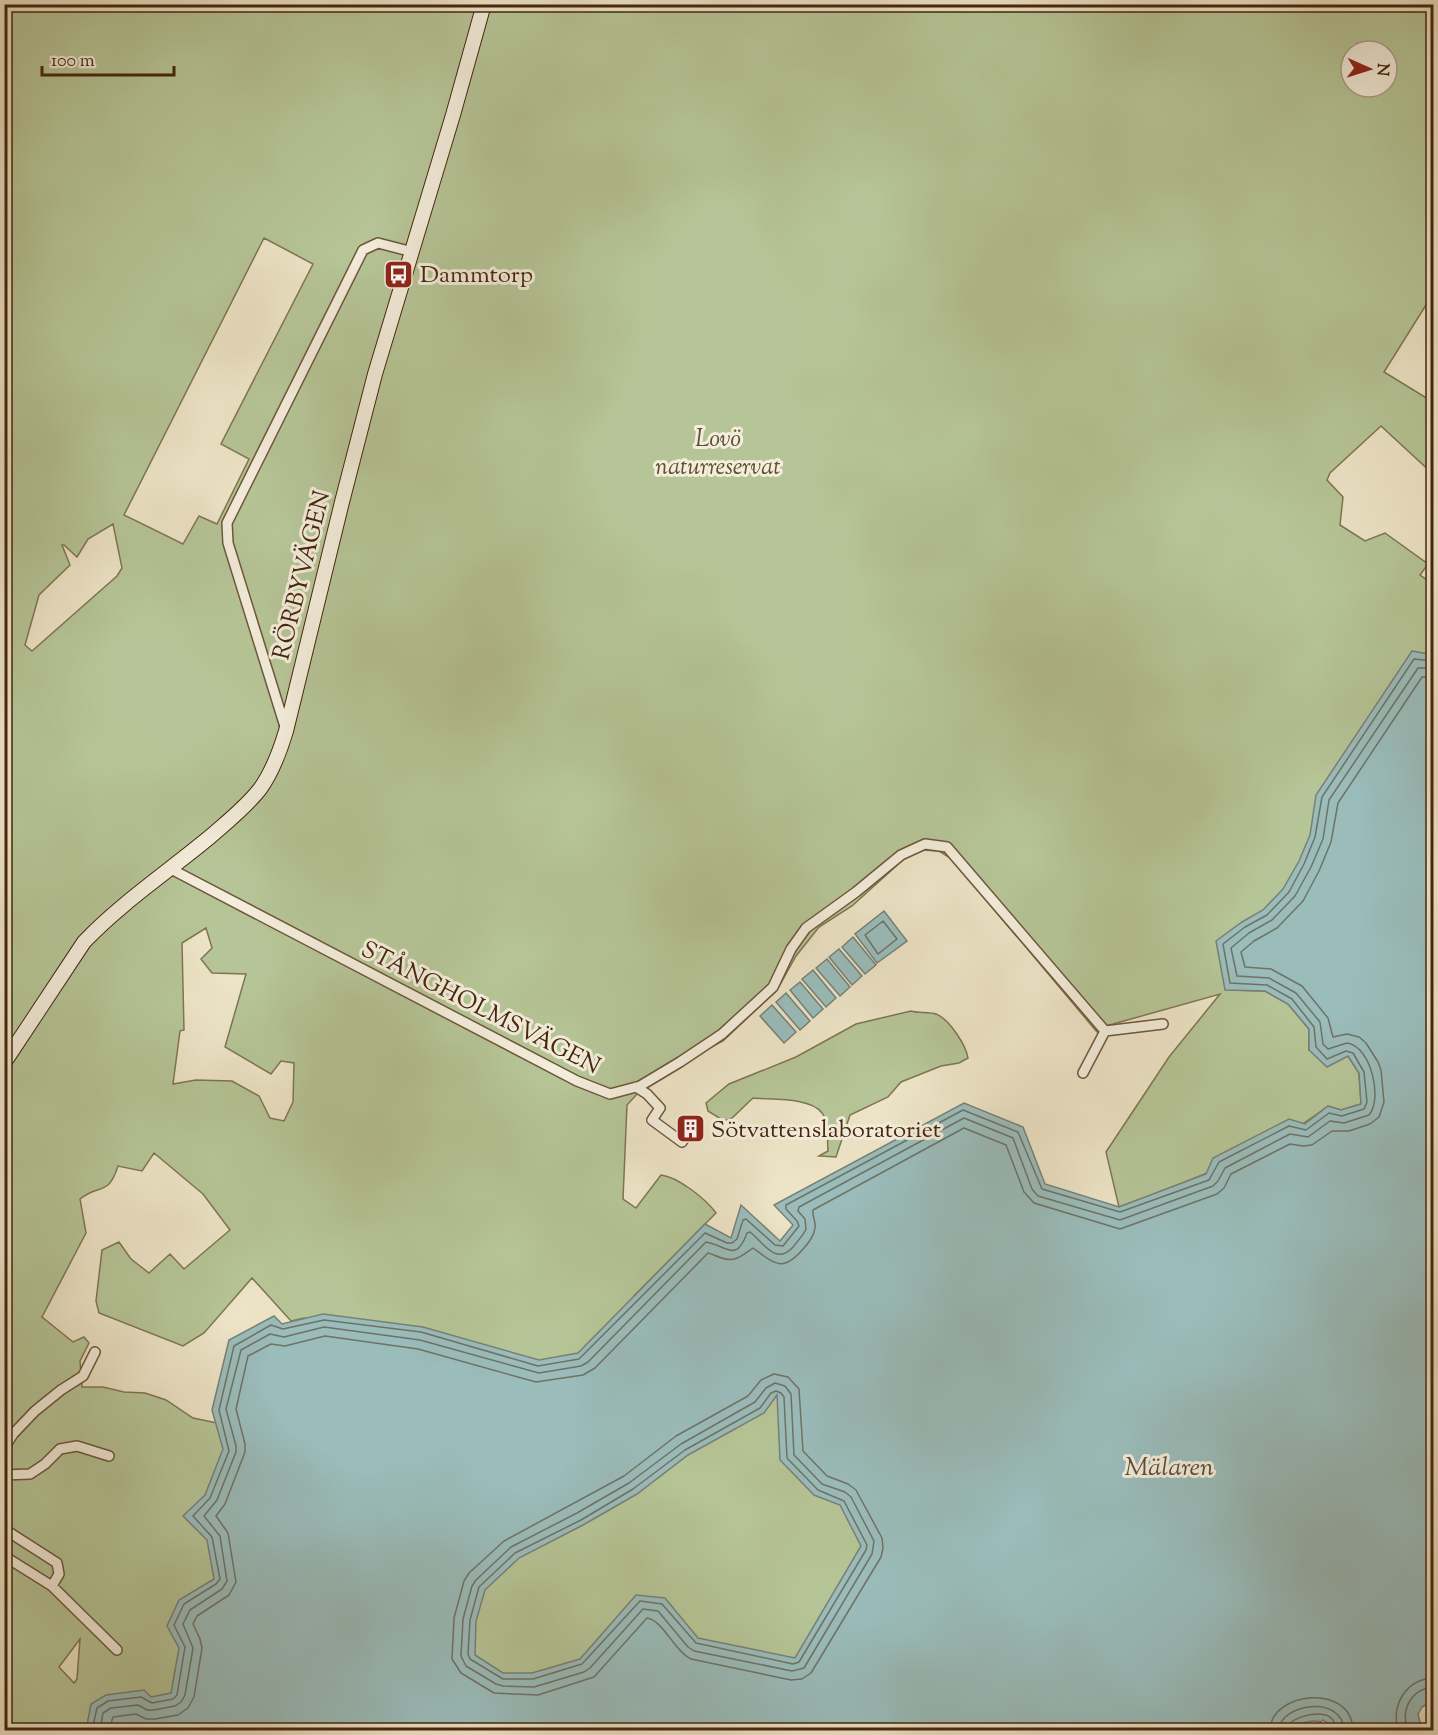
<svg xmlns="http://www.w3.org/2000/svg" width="1438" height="1735" font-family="'Sorts Mill Goudy',serif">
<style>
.green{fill:#b6c597;stroke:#7e7652;stroke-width:1.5;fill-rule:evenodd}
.water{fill:#9abdbc;stroke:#788176;stroke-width:1.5;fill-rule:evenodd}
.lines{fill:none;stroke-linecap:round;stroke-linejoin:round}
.shore{stroke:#707265;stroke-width:1.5}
.street-casing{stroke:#6f563c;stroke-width:12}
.secondary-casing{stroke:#45260e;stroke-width:16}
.street{stroke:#f3eddb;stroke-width:9}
.secondary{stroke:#f3eddb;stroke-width:14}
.labels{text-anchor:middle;stroke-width:6;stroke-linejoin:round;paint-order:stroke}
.poi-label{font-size:24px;fill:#45260e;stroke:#f3eddb;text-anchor:start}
.park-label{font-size:24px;font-style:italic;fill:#614e30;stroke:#f3eddb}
.street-label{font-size:24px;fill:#45260e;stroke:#f3eddb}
.water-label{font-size:26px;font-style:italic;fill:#5a4c3a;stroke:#f3eddb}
</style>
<rect width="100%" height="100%" fill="#ede4c7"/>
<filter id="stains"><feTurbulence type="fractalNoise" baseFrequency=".00333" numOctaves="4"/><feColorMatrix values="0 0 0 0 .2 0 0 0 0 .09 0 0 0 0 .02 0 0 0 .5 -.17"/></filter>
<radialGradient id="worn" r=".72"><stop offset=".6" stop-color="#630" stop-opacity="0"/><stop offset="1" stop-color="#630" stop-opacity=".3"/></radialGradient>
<!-- green -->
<path class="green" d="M4,5H1433V299L1431,297L1384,372L1433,402V474L1381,426L1330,473L1327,480L1343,497L1340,525L1365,541L1385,533L1428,564L1420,575L1433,584V1268L1048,1730H117L89,1717L86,1730H5V1651L11,1635L4,1632ZM1351,51H1387V87H1351ZM264,238L313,264L221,444L249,459L217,524L199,516L183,544L124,515ZM113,524L122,568L117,576L32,651L25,645L39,595L70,565L62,545H64L77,557L88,539ZM921,850L939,851L952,859L1097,1032L1106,1026L1220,994L1169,1057L1106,1152L1119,1207C1191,1180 1267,1153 1328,1106L1341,1110L1361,1104L1359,1073L1348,1056L1309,1050V1029L1288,1004L1265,991L1230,990L1302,977L1391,1107L1105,1221L635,1295L716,1213C706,1199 678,1177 661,1175L636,1208L623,1199L627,1105L637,1094L667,1071L723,1041L777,990L796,956L819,927L852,906L904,859ZM206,928L212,948L201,959L212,973L246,974L225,1047L271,1074L281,1061L294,1063L293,1102L284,1121L270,1118L259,1096L232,1081L196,1080L173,1084L180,1031L184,1030L182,943ZM154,1153L203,1194L230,1230L184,1269L170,1254L149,1273L131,1259L119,1242L102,1250L96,1301L99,1313L183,1346L204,1333L252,1278L291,1321L304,1318L241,1428L193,1418L166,1400L145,1393L124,1392L103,1387H82L80,1361L89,1343L84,1337L73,1342L42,1317L86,1233L80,1199C100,1183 108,1197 118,1166L142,1171ZM80,1639L77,1679L74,1683L59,1667Z
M911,1011C918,1013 929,1012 936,1014C949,1019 966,1045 968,1058L959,1063L941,1066L901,1082L888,1097L850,1115L836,1157L819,1156L828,1151C827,1141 829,1121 822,1113C810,1097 771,1100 753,1098L732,1118L724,1121L708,1111L706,1103L729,1084L796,1057L856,1024Z"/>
<!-- water -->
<path class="water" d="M1412,651L1434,655V1700L1422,1707L1418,1714L1422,1730H1368L1363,1728L1359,1730H1332L1329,1724L1323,1720L1321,1722C1311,1719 1297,1724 1290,1730H86L91,1704L106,1695L144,1690L151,1697L171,1693L179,1648L167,1626L179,1600L214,1579L207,1540L183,1516L205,1495L223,1449L212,1410L229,1340L274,1316L282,1324L323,1314L423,1327L539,1360L578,1353L705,1224L731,1238L741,1205L780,1241L793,1225L774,1205L964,1103L1023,1127L1045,1184L1119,1207L1206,1174L1213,1158L1289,1119L1305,1124L1328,1106L1341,1110L1361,1104L1359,1073L1348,1056L1327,1067L1309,1050V1029L1288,1004L1265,991L1225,990L1216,941L1242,922L1263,910L1283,889L1299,861L1310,835L1316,795ZM777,1395L780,1460L814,1495L840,1505L861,1546L795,1658L698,1638L665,1598L636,1595L580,1659L532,1673H503L475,1655L476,1621L485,1590L519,1558L583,1525L637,1494L688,1455L764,1413Z
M884,911L907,941L877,963L855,934Z
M853,937L876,965L865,974L842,947Z
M839,949L862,976L852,985L829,957Z
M827,959L850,987L840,996L816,968Z
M813,970L836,998L826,1007L802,979Z
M800,982L823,1009L813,1018L790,990Z
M786,993L810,1021L800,1030L776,1002Z
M772,1005L796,1032L784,1043L760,1016Z"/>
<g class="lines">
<!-- shore -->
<path class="shore" d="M883,921L897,939L878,954L865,935Z
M774,1374L788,1377L799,1389L803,1451L827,1476L848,1484L856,1490L882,1538L883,1548L881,1557L811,1673L802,1679L791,1680L691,1659C674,1651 663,1620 647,1618L594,1677L538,1695L494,1693L461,1673L452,1659L454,1618L464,1581L469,1573L504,1541L624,1476L676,1436L748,1396L761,1380Z
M775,1383L785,1386L791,1394L794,1455L822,1484L845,1492L851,1497L874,1541L872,1554L804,1668L792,1671L694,1651L688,1647L658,1611L643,1609L590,1668L584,1672L534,1687L503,1686L496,1684L466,1666L461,1656L463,1619L472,1586L476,1580L511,1547L577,1513L629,1483L681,1444L755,1402L766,1388Z
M776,1391L781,1393L784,1397L787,1458L818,1490L844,1501L867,1545L866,1550L799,1662L793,1664L696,1643L662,1604L640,1601L582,1664L533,1679H503L470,1659L468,1654L470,1620L479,1587L515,1553L581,1520L633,1489L685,1450L760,1408L771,1393Z
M92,1730L97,1708L108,1701L141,1697L152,1703L173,1699L177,1695L185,1647L174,1625L184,1604L216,1584L220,1579L212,1537L193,1516L210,1498L229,1451L219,1410L234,1346L271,1325L283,1329L324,1320L421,1332L538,1366L579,1359L705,1233L727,1243H732L737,1239L743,1220L746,1219L775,1245L783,1246L799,1226L797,1221L786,1209V1205L963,1110L1018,1132L1042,1189L1120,1212L1209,1180L1219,1162L1289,1126L1306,1130L1329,1113L1342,1116L1364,1109L1367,1102L1364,1072L1353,1053L1346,1051L1327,1059L1316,1047L1314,1027L1292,999L1267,985L1230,983L1223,944L1245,927L1267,915L1289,892L1304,864L1315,837L1322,797L1414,659L1434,661
M100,1730L103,1713L111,1708L138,1705L147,1710H154L175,1706L181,1702L185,1695L193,1648L183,1624L190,1610L222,1589L227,1581L220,1536L204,1516L217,1500L236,1452V1446L226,1409L241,1350L270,1334L284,1337L324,1327L420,1340L539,1373L581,1366L588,1362L706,1242C726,1245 736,1264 747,1233L750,1232C764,1243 776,1267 794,1246C798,1240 803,1236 806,1229L805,1219L798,1211L799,1207L964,1118L1013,1138L1032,1189L1038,1196L1120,1220L1213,1186L1218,1181L1225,1168L1290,1134L1308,1137L1330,1121L1344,1123L1369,1115C1383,1099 1371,1046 1347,1043L1328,1049L1323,1044L1320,1022L1296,993L1269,978L1237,976L1231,948L1249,933L1272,920L1295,896L1311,867L1323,839L1329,800L1418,668H1434
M109,1730L113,1717L136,1714L146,1719H155L178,1715L188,1708L194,1697L202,1648L200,1639L193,1624L197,1616L229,1595L236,1582L228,1533L216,1516L225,1504L245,1452V1444L236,1409L248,1356L271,1344L285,1346L325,1336L418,1349L536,1382L583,1375L595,1368L708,1253C713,1254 717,1257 722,1258C735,1263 743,1255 753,1248C774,1263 782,1274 804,1248C809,1242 814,1236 815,1228C816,1221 812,1216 813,1210L964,1128L1006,1145L1024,1192L1034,1203L1120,1229L1217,1194L1224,1188L1231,1174L1290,1144L1303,1146L1312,1145L1332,1131H1349L1370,1124L1379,1117L1384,1102L1381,1070L1378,1062L1366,1043L1359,1037L1347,1034L1333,1037L1328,1018L1302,986L1271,969L1245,967L1241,952L1254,941L1277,928L1303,901L1319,871L1331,842L1338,803L1422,677H1434
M1270,1730C1271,1692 1351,1682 1353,1730
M1279,1730C1280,1704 1342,1694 1344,1730
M1286,1730C1288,1718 1313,1712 1325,1715C1327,1715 1331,1718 1333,1720L1337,1730
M1398,1730C1391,1705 1406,1679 1434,1678
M1408,1730C1400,1710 1411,1689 1434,1687"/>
<defs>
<path id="street" d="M286,730L228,543L227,523L363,250L378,243L413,252
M171,869L577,1081L610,1094L640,1086L680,1062L722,1034L773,987L791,949L806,928L856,892L901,855L925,844L947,847L1105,1031L1083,1073
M1105,1031L1163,1024
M636,1087L647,1094L660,1108L652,1120L682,1142L684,1139
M4,1448L13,1434L35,1411L61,1390L83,1376L95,1352
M4,1475L30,1474L45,1464L60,1449L77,1446L109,1456
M4,1529L57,1563L59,1574L52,1586
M4,1556L52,1586L117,1650"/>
<path id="secondary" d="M4,1063L84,942C121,903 169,871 211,836C228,821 246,807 260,789C273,771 280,751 286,731L342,502L375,374L453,115L484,4"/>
</defs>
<!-- street casing -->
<use href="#street" class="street-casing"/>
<!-- secondary casing -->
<use href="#secondary" class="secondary-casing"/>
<!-- street -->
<use href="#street" class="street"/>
<!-- secondary -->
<use href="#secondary" class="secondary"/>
</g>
<!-- icons -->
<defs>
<symbol id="bus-square" viewBox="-11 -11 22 22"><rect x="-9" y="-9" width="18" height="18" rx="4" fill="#8f2418" stroke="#f3eddb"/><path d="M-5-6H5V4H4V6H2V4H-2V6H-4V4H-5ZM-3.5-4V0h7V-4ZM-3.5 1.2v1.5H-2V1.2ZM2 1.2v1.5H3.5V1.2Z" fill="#fff"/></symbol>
<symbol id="building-square" viewBox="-11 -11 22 22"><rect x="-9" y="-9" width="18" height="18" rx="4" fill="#8f2418" stroke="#f3eddb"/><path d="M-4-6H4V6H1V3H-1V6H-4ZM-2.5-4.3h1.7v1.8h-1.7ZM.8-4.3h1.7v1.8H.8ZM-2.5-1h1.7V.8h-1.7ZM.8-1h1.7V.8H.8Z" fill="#fff"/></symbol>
</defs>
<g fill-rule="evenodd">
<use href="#bus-square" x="382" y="258" width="33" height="33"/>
<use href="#building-square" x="674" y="1112" width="33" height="33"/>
</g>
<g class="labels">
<!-- poi labels -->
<g class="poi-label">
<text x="420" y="282">Dammtorp</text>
<text x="711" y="1137">Sötvattenslaboratoriet</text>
</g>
<!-- park labels -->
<g class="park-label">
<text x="718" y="446">Lovö<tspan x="718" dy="28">naturreservat</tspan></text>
</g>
<!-- street labels -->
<g class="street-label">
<text transform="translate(301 575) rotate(-76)" y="8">RÖRBYVÄGEN</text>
<text transform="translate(481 1007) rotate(27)" y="8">STÅNGHOLMSVÄGEN</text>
</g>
<!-- water labels -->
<g class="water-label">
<text x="1169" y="1475">Mälaren</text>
</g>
</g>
<!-- margin -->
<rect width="1438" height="1735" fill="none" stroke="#ede4c7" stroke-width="24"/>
<rect x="6" y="6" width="1426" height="1723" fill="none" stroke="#45260e" stroke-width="3"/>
<rect x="12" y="12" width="1414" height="1711" fill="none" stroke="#45260e" stroke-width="1.5"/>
<!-- north arrow -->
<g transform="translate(1369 69) rotate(93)"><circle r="28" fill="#f3eddb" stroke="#ad9d89" stroke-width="1.5"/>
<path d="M0-4.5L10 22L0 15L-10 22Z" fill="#8f2418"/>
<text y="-9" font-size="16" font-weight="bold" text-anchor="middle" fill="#45260e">N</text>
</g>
<!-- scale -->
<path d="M42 66v9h132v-9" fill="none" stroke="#45260e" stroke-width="3"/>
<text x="51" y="66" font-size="18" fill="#45260e" stroke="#f3eddb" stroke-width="4.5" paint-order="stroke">100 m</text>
<rect width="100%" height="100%" filter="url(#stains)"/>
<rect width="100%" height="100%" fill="url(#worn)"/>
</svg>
